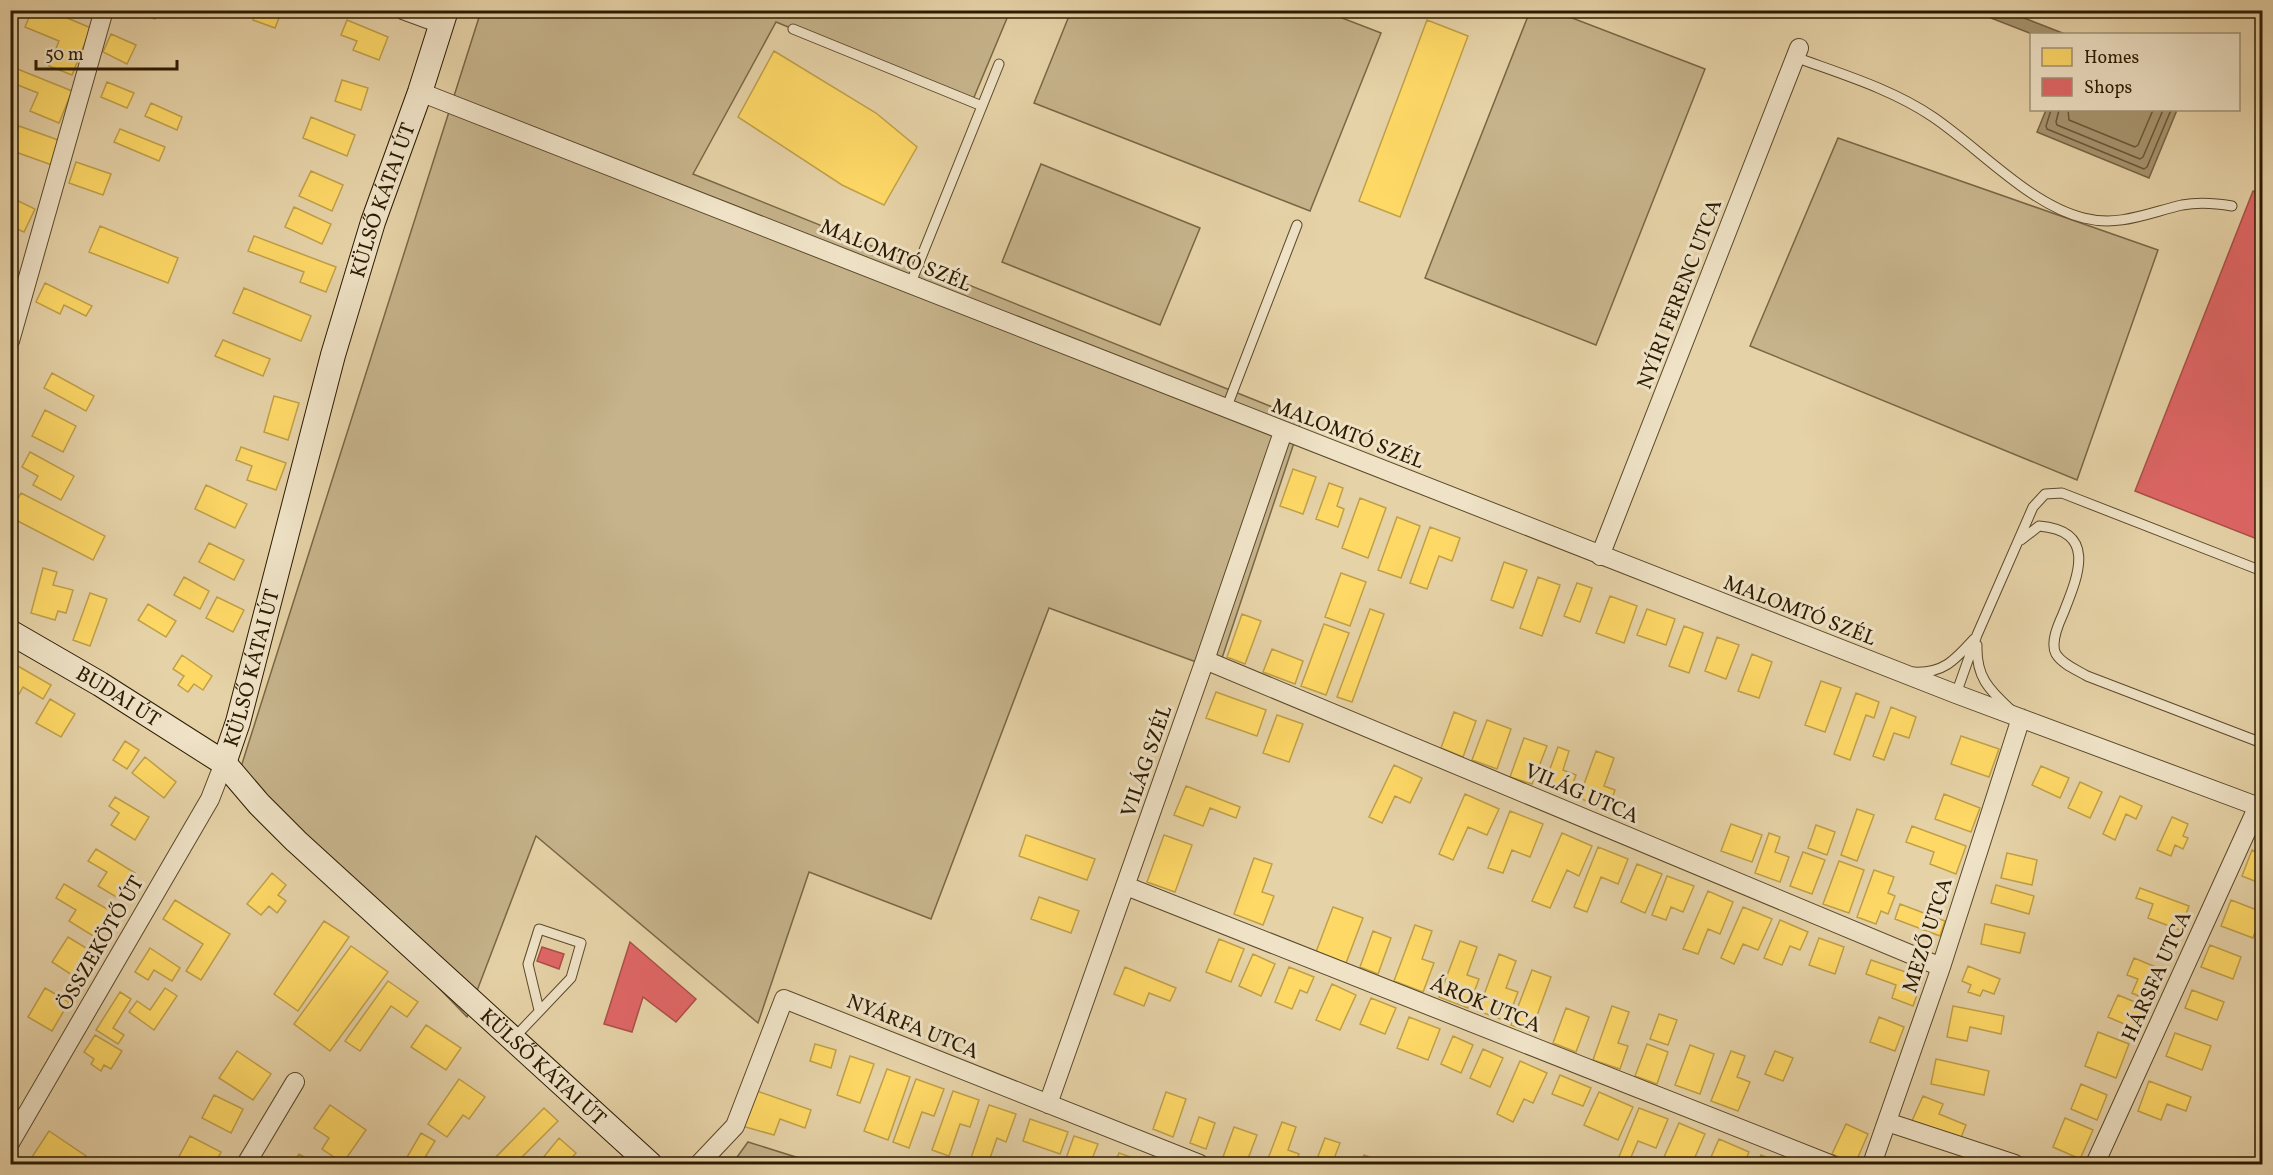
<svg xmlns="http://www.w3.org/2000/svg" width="2273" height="1175" font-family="Vollkorn,serif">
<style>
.green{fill:#c6b38b;stroke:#796746;stroke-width:1.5}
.water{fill:#a7946f;stroke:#766443;stroke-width:1.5}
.homes{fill:#ffd966;stroke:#c0a048;stroke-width:1.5}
.shops{fill:#e06666;stroke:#aa5048;stroke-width:1.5}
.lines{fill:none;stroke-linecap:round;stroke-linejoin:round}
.shore{stroke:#6a5838;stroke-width:1.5}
.lane-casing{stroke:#5a492a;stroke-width:11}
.street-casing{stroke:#5a492a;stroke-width:20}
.secondary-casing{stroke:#2c1b01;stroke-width:26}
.lane{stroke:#efe2c6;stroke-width:9}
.street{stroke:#efe2c6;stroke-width:18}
.secondary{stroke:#efe2c6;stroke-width:24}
.labels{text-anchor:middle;stroke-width:6;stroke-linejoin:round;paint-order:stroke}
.street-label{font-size:21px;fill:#2c1b01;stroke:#efe2c6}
</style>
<rect width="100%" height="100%" fill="#e6d2a7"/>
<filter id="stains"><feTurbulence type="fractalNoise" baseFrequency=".00333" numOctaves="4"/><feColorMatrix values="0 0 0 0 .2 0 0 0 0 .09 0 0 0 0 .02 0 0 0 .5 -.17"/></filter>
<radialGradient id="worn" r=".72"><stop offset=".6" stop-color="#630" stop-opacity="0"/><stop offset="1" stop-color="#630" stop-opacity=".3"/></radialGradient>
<!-- green -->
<path class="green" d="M481,11H1010L972,102L776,22L693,174L1302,419L1218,670L1049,608L931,919L809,872L758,1023L536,836L467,1017L356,902L234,789Z
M1071,11H1324L1381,33L1310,211L1034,103Z
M1530,11H1554L1705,69L1596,345L1425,278Z
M1838,138L2158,250L2077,480L1750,346Z
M1041,164L1200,228L1160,325L1002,262Z
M748,1142L818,1164H732Z"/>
<!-- water -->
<path class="water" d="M1973,11H2006L2065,34H2032Z
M2046,110H2177L2149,178L2037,132Z"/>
<!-- homes -->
<path class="homes" d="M32,10H48L91,28L72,75L49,66L59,41L25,27Z
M133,10H158L155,19Z
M257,10H282L275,28L253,20Z
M347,20L388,37L379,60L353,50L357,41L341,35Z
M1427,20L1468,36L1400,217L1359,201Z
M111,34L136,45L127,64L103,52Z
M774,51L876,113L917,147L884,205L842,185L738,117Z
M10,66L72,91L59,123L30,111L38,93L10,82Z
M342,80L368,88L361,110L335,101Z
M107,82L134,93L127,108L101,97Z
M151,103L182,117L177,130L145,116Z
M311,117L355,135L347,156L303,138Z
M19,126L61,141L52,165L10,150Z
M120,129L165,147L159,161L114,142Z
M76,162L111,174L103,195L69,183Z
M311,171L343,185L332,211L299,196Z
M10,197L35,209L24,232L10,226Z
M294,207L331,224L322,244L285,227Z
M100,226L178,258L168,283L89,252Z
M254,236L336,267L326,292L300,282L304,272L248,251Z
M45,283L92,306L86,316L64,305L60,314L36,302Z
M244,288L311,316L301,341L233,313Z
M223,340L270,359L263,376L215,356Z
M52,373L94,396L86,411L44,388Z
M274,396L299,403L288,440L264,432Z
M45,410L76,426L63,452L32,436Z
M241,447L286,463L276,490L247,480L252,466L236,460Z
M30,452L74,476L61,500L33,485L38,476L22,467Z
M1293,469L1316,477L1303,514L1280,506Z
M1329,483L1343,488L1337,506L1344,509L1338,527L1316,519Z
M206,485L247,504L235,528L195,509Z
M21,493L105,536L93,560L10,517V513Z
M1360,498L1386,508L1368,558L1342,548Z
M1397,517L1420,526L1401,578L1378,570Z
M1430,527L1460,538L1452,561L1439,556L1427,589L1410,583Z
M209,543L244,560L234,580L199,562Z
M1504,562L1527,570L1513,608L1491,600Z
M43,568L57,572L53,585L73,590L66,613L58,611L55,620L31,613Z
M1341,573L1366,582L1350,626L1325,617Z
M184,577L209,591L200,609L174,595Z
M1538,577L1560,585L1542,636L1520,628Z
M1577,583L1592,588L1580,622L1564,616Z
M90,593L107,599L90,646L73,640Z
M1610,596L1637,606L1624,643L1596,633Z
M217,597L244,610L233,632L206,618Z
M148,604L176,621L166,637L138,620Z
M1370,609L1384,614L1352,702L1337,697Z
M1647,609L1675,619L1666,645L1637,635Z
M1242,614L1261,621L1245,664L1227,657Z
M1324,624L1349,633L1326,695L1301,686Z
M1684,626L1703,633L1689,673L1669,666Z
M1717,637L1739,645L1726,679L1705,671Z
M1272,649L1303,661L1295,684L1263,672Z
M1752,654L1772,662L1759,698L1738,691Z
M182,655L212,676L203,690L194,684L188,692L178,685L184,676L173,669Z
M16,665L51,685L43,699L23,687L19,694L10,689V674Z
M1821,681L1841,688L1825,732L1805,725Z
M1216,692L1266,710L1257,736L1206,718Z
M1856,693L1879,702L1874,718L1866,715L1850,760L1834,754Z
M50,699L75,714L61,737L36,723Z
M1891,707L1916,717L1909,738L1894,733L1884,760L1873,756Z
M1454,712L1476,721L1463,757L1441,748Z
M1277,715L1303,724L1289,762L1263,753Z
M1487,720L1511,729L1497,769L1472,760Z
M1961,736L1999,749L1989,777L1951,764Z
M1524,738L1547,746L1532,784L1510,777Z
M125,741L139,750L127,769L113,760Z
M1558,747L1569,751L1563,770L1576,775L1569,794L1544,785Z
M1596,751L1614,758L1604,786L1615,790L1608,809L1579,798Z
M145,757L176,782L164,798L132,773Z
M1394,765L1422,778L1410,803L1395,796L1382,823L1369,817Z
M2041,766L2069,778L2060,798L2032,785Z
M2080,782L2102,792L2090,818L2068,808Z
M1186,786L1240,807L1236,818L1210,808L1203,826L1174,815Z
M1465,794L1499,809L1487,835L1468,827L1453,860L1439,854Z
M1944,794L1980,808L1971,832L1935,819Z
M2120,796L2142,806L2136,819L2126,814L2115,840L2103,834Z
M115,797L149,817L135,840L111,825L119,813L109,806Z
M1857,809L1874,815L1857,861L1841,855Z
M1510,811L1543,824L1530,857L1512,850L1503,873L1488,868Z
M2172,817L2188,824L2183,836L2188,838L2183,849L2175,845L2171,856L2157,850Z
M1731,824L1762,835L1752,862L1721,851Z
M1816,825L1835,832L1827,855L1808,848Z
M1912,826L1966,846L1956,874L1930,864L1934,852L1906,842Z
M1562,833L1592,846L1579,876L1567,870L1550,908L1532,901Z
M1769,833L1780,837L1775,852L1789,857L1780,882L1755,873Z
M1026,835L1095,859L1087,880L1019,856Z
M1164,835L1192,845L1175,892L1147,882Z
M1598,847L1628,859L1618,884L1601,877L1587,912L1574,907Z
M96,849L135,873L118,898L98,886L107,872L88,861Z
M2252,850L2262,854V884L2242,876Z
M1803,852L1825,860L1812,894L1790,886Z
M2007,853L2037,860L2032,885L2001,878Z
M1254,858L1272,864L1262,892L1274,896L1263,925L1234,914Z
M1839,861L1864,870L1849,913L1823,904Z
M1637,864L1662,874L1645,913L1621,902Z
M1874,870L1894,877L1888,893L1895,896L1888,914L1881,911L1876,924L1857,917Z
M272,873L286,885L278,895L286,901L277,913L269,906L261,915L247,904Z
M1667,876L1694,886L1683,912L1671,907L1666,920L1652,915Z
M64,884L114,913L98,939L69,921L76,910L56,898Z
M1996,885L2034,896L2029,914L1991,903Z
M2140,888L2189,906L2180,930L2148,918L2153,904L2136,898Z
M1708,891L1733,902L1720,934L1708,929L1698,954L1683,949Z
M1039,897L1079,911L1071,933L1031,919Z
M175,900L230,934L201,980L186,971L203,944L163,919Z
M2231,900L2262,912L2253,938L2221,926Z
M1900,904L1945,921L1940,936L1895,919Z
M1333,907L1363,918L1346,963L1316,952Z
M1743,907L1772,919L1758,950L1743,944L1734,964L1721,958Z
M1780,920L1808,932L1800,950L1790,946L1782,965L1764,958Z
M324,921L349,937L298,1011L274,994Z
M1985,924L2025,933L2020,953L1981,944Z
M1415,925L1432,931L1422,959L1434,963L1423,992L1394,981Z
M1373,931L1391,938L1378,974L1360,967Z
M68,937L91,951L75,977L52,962Z
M1819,938L1844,947L1835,974L1809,965Z
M1219,939L1244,949L1231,982L1206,972Z
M1460,941L1477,947L1467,975L1479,979L1468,1008L1439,997Z
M2210,945L2241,957L2233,979L2201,967Z
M351,946L388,972L330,1051L294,1024Z
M150,948L180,968L172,981L154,970L148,980L135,972Z
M1253,954L1275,964L1261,996L1239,986Z
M1499,954L1516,961L1506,988L1518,992L1507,1021L1478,1011Z
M2134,958L2163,970L2150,1001L2132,993L2138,979L2127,975Z
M1871,960L1923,978L1913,1006L1892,998L1896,985L1866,974Z
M1968,966L2000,979L1994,994L1983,990L1980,996L1968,992L1971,985L1962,981Z
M1125,967L1176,988L1170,1001L1149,993L1144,1006L1114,994Z
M1289,967L1314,977L1307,993L1300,990L1292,1009L1275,1002Z
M1532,970L1551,977L1531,1032L1511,1025Z
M388,981L418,1002L407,1017L391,1006L360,1051L345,1041Z
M1332,984L1356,995L1340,1030L1316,1020Z
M45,988L69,1002L52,1031L28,1017Z
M165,988L177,996L154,1030L129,1012L137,1001L150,1010Z
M2192,990L2224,1002L2217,1020L2185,1008Z
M120,992L131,999L113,1028L124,1035L118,1044L96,1030Z
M2118,995L2147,1007L2138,1030L2108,1017Z
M1371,998L1396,1008L1385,1034L1360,1024Z
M1612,1006L1629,1012L1618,1043L1628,1046L1620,1069L1593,1060Z
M1953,1006L2004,1016L2001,1034L1970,1027L1967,1041L1947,1037Z
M1566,1008L1589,1017L1576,1052L1553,1043Z
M1659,1014L1677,1020L1668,1045L1650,1039Z
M1409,1017L1440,1029L1428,1060L1397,1048Z
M1879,1017L1904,1027L1895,1051L1870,1042Z
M426,1025L461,1048L446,1070L411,1047Z
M2098,1032L2129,1044L2116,1078L2085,1066Z
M2175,1033L2211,1046L2202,1070L2166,1056Z
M95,1035L122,1051L111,1069L104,1065L101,1071L91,1064L94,1059L84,1052Z
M1453,1036L1473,1045L1461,1073L1441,1064Z
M815,1044L836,1050L831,1068L810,1061Z
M1647,1044L1668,1052L1657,1084L1635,1076Z
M1690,1045L1714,1054L1700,1094L1675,1085Z
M1483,1049L1503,1058L1490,1087L1470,1078Z
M237,1051L271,1074L253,1100L219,1078Z
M1731,1051L1745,1056L1737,1077L1750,1082L1738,1111L1711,1101Z
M1775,1051L1793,1058L1783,1081L1765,1074Z
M850,1056L874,1064L860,1103L837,1095Z
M1936,1059L1989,1071L1984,1095L1931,1084Z
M1520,1061L1547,1073L1533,1103L1524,1099L1513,1122L1497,1114Z
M887,1069L910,1077L888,1140L864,1131Z
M1560,1075L1591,1088L1583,1106L1552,1094Z
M459,1079L485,1097L469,1119L463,1115L447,1137L428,1124Z
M916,1079L944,1089L934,1116L922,1112L909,1148L893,1142Z
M2149,1081L2191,1097L2186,1111L2167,1104L2161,1120L2138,1111Z
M2081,1084L2107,1095L2097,1120L2071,1109Z
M754,1090L811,1110L805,1128L780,1119L774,1135L742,1126Z
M953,1091L979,1100L970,1127L960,1124L949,1156L932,1150Z
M1166,1092L1186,1099L1173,1137L1153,1129Z
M1599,1092L1633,1107L1618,1140L1584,1125Z
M214,1095L243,1109L231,1133L202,1118Z
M1923,1096L1943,1104L1939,1114L1966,1125L1960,1140L1912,1121Z
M330,1105L366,1130L343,1163L322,1149L329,1138L314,1128Z
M989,1105L1016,1114L1006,1142L997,1138L988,1164H969Z
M544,1108L558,1121L515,1164H500L494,1159Z
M1639,1108L1668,1119L1656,1148L1638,1141L1628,1164H1616Z
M1199,1117L1215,1123L1206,1149L1190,1143Z
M2065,1118L2093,1130L2080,1159L2053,1147Z
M1030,1119L1068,1132L1060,1154L1023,1141Z
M1282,1122L1296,1127L1288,1150L1299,1154L1295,1164H1266Z
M1679,1123L1705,1134L1692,1164H1661Z
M1846,1124L1868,1134L1855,1164L1832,1154Z
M1234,1127L1257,1135L1246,1164L1223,1157Z
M49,1131L86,1156L80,1164H56L49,1160L46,1164L28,1163Z
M421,1133L435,1141L421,1164H403Z
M190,1136L221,1152L215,1164H175Z
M1074,1136L1098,1144L1090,1164H1064Z
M559,1138L576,1153L566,1164H538Z
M1325,1138L1340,1143L1332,1164H1315Z
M1719,1139L1749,1152L1744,1164H1708Z
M1119,1153L1147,1163L1146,1164H1115Z
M299,1154L316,1164H293Z
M1364,1155L1378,1160L1377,1164H1361Z
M1761,1155L1783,1164H1757Z"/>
<!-- shops -->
<path class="shops" d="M2253,191L2262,195V541L2135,491Z
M630,942L696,999L676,1022L643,997L632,1032L604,1024Z
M542,947L564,954L559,969L537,961Z"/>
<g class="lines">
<!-- shore -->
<path class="shore" d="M2051,110L2046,126L2047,129L2144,169L2147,167L2171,110
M2059,110L2056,122L2057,125L2140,159L2143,157L2163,110
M2068,110L2069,120L2135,147L2138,145L2153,110"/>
<defs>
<path id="lane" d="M793,29L982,106
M1795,57C1841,74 1892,89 1933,117C1979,148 2030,205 2084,218C2119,227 2148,213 2182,205C2198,202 2215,203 2232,206
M910,285L999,64
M1226,409L1297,225
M2021,540L2039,526C2098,531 2078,576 2063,614C2058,625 2050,643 2056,654C2062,664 2077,670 2087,676L2262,743
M1977,645C1976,676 1988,689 2010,709
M1913,672C1943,674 1955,660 1974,639
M1956,694L1977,635L2033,507L2045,494L2062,493L2262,571
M513,1039L571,978L581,943L539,929L528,964L539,1010"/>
<path id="street" d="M403,10L441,24
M420,92L1956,694L2262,808
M10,341L104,10
M1600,556L1799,48
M1205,660L1941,967
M1126,886L1830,1164
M1048,1104L1205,660L1283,432
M1887,1122L2015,1164
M10,1143L210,799L224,763
M246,1164L295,1082
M699,1164L735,1126L784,999L1200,1164
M1872,1164L1941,967L2021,718
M2095,1164L2258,806"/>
<g id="secondary">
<path id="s1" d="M10,632L100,684L224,763L259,804L296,841L650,1164"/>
<path id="s2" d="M224,763L238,722L333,355L373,222L420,92L446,10"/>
</g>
</defs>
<!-- lane casing -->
<use href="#lane" class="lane-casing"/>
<!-- street casing -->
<use href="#street" class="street-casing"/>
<!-- secondary casing -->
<use href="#secondary" class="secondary-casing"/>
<!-- lane -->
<use href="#lane" class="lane"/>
<!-- street -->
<use href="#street" class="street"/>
<!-- secondary -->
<use href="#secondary" class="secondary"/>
</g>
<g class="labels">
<!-- street labels -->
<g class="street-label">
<text dy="7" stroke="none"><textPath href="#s2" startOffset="585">KÜLSŐ KÁTAI ÚT</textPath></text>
<text transform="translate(896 255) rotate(22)" y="7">MALOMTÓ SZÉL</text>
<text transform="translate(1679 294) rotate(-69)" y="7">NYÍRI FERENC UTCA</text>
<text transform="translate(1348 433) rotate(21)" y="7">MALOMTÓ SZÉL</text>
<text transform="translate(1800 610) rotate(21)" y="7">MALOMTÓ SZÉL</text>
<text dy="7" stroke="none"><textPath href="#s2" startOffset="99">KÜLSŐ KÁTAI ÚT</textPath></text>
<text dy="7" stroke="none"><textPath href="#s1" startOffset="126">BUDAI ÚT</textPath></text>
<text transform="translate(1146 761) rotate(-71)" y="7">VILÁG SZÉL</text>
<text transform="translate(1582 793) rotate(23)" y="7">VILÁG UTCA</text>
<text transform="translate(1927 935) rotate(-72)" y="7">MEZŐ UTCA</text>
<text transform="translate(100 943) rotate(-60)" y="7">ÖSSZEKÖTŐ ÚT</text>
<text transform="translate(2156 976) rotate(-66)" y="7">HÁRSFA UTCA</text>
<text transform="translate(1486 1004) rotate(22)" y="7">ÁROK UTCA</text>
<text transform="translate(913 1026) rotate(22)" y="7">NYÁRFA UTCA</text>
<text dy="7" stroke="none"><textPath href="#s1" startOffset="692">KÜLSŐ KÁTAI ÚT</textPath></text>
</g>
</g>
<!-- margin -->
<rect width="2273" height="1175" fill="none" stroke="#e6d2a7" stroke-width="36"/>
<rect x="12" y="12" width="2249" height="1151" fill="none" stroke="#2c1b01" stroke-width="3"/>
<rect x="18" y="18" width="2237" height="1139" fill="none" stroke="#2c1b01" stroke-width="1.5"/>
<!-- legend -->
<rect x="2030" y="33" width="210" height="78" fill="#efe2c6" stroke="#a19277" stroke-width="1.5"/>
<rect x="2042" y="48" width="30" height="18" fill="#ffd966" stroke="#a19277" stroke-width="1.5"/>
<text x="2084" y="63" font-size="18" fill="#2c1b01">Homes</text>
<rect x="2042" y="78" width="30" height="18" fill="#e06666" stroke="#a19277" stroke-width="1.5"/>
<text x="2084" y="93" font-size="18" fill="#2c1b01">Shops</text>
<!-- scale -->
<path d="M36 60v9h141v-9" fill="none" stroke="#2c1b01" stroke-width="3"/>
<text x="45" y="60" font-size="18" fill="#2c1b01" stroke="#efe2c6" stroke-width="4.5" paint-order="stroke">50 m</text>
<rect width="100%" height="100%" filter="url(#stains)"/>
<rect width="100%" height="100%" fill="url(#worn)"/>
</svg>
